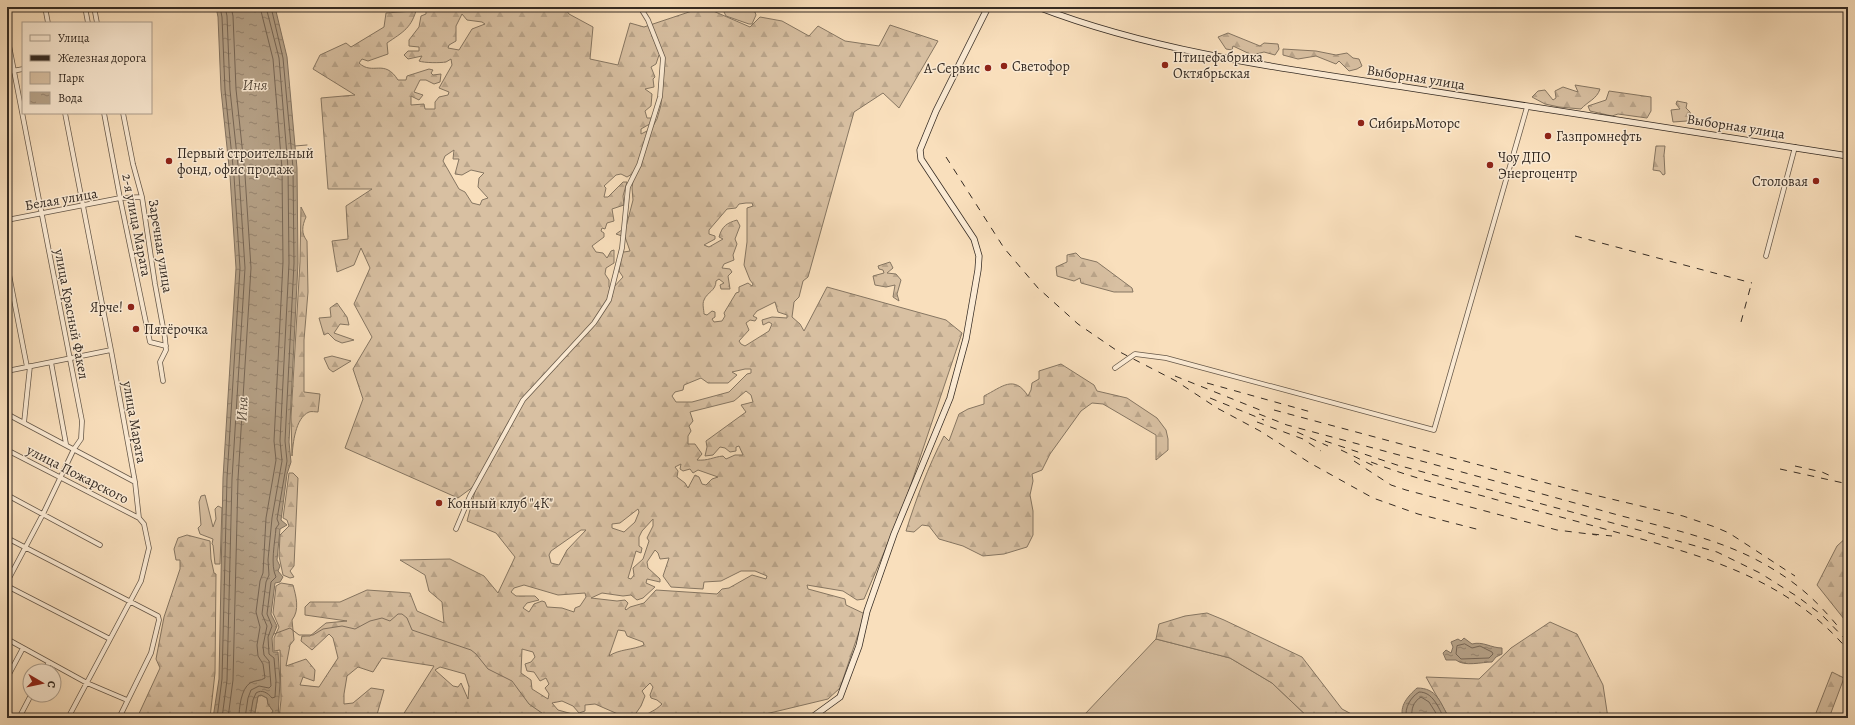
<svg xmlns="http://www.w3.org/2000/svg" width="1855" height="725" font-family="Alegreya,serif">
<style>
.green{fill:#d8c0a2;stroke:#867662}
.forest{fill:url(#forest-firs);stroke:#867662;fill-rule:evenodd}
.water{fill:url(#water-ripples);stroke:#827260}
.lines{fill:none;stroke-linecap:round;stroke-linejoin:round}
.shore{stroke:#766656;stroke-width:1}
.stream{stroke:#827260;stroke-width:1}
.street-casing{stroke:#665849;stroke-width:5.5}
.secondary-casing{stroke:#352b23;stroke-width:7}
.street{stroke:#fbead3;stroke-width:4}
.secondary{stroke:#fbead3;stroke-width:5.5}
.rail{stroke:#352b23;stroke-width:1;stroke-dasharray:7 7;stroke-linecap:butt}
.poi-dot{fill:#8f2418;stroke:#fbead3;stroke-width:1.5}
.labels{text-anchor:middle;stroke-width:3;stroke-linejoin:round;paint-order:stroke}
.poi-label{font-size:14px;fill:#352b23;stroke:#fbead3;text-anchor:start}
.street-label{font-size:14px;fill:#352b23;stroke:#fbead3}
.water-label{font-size:15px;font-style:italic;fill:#5c4f41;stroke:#fbead3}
</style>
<defs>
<pattern id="forest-firs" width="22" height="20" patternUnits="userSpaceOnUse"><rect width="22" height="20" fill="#d8c0a2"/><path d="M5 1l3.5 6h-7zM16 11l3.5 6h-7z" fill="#baa58b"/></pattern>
<pattern id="water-ripples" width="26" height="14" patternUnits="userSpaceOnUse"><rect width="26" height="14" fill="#b6a288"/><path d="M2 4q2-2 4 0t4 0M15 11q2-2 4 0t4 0" fill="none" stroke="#95846f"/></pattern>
</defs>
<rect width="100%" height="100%" fill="#f9dfbc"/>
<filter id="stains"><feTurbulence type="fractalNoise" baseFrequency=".005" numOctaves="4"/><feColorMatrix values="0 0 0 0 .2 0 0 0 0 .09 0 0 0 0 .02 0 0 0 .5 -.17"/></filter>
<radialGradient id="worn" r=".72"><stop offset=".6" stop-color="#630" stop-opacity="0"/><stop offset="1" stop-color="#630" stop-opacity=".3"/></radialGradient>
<!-- green -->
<path class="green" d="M727,7H741L755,12L756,15L752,24H749L726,16L724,12Z
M205,495L213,527L216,519L215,509L218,506L222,508L220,564H215L213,545L212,544L213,539L200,534L198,528L201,525L199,502L201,496Z
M1156,639L1230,658L1272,683L1309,718H1084L1085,714Z"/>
<!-- forest -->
<path class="forest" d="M398,7H564L569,14L593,27L590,59L618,65L630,23L644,27L704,7L750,27L760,17L782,21L809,36L818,26L845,41L879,46L890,25L938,41L899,108L883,93L854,112L808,277L803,281L799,297L794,302L792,317L800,324L804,331L827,287L946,320L962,333L903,508L864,599L857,600L843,591L807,585L808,589L845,599L846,605L865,614L840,688L828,699L749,718H642C650,711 654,712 662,704L657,700L651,698L650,695L653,687L650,683L642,691L645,696L641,706L634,716L635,718H627L595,704L585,705V711L579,713L573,706L562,701L552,703L558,710L587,718H401L434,666L382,658L373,672L358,667L347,676L344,694V704L353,703L371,688L384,690L376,718H279L281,700L280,650L274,651V638L279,627L273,613L276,586L281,583L293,585C296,596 300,610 292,620L294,640L290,645L286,666L306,659L315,670L314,681L303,677L300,685L319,687L338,658L333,638L329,634L312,650L301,641L302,636H310L326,623L347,621L305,615V607L310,602H340L367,590L410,593L417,611L444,623L442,602L429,591L425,575L400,560L450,559L484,576L498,593L515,557L496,533L467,521L477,484L458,498L345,448L363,399L353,369L372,337L354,304L370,268L361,248L354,265L337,272L332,241L348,239L346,206L372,189H328L321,98L355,95L313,69L320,55L346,43L351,47L384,27L386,13L413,11ZM417,7L426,8V14L421,16L419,27L409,40V46L419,47V51H408L404,55L408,59L422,56L419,61C424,63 440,63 446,62L451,59L452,65L439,88L449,92L448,95L439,97L435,102V109H425L424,104L411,105V96L419,100L423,95L414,92L420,80H426L434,84L440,82L441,74L433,75L431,73L433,70L429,69L407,76L406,80H398C384,58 373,76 359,63L362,59L368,61L388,54L387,43C403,32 412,28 417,7ZM462,14L467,20L482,22L485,24L472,29L459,50L448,48L449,45L456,41V26ZM659,55H663L661,105L657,119L648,135L647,131L641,134V129L655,121L653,118H647L645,111L651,106L652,94L645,89L654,87L653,79L655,77L651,67L656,64ZM454,150L453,159H459L455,174L462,175L471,170L484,173L479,178L478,187L488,198L482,200L480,205L472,203L465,192L459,189L443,161L445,156ZM634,173L632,188L633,200L626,227L616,234L625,237L630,251L624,252L622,249L619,271L623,277L612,289L609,287V280L605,274L606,268L614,263V250L611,251L607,258L603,253L596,252L592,246L604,237V233L601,231L602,228L605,229L607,223L614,221L612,209L624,205L623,196L627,182H623L608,197H604L606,188L604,186L616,175L621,174L627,177ZM746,203H752L753,206L747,208V242L744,265L750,280L753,284L752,286L748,283L739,287V292L736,293L724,313L725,316L722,321L714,322L712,319L715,317V312L712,311L707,315L704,314C704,310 702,304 704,300C707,292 716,291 716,281L719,279L724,283L720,285L721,289H730L728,276L732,272L730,269L722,268L724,264L734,260L733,255L737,244L735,239L740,226L737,220C727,223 722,226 719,237L723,239L709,247L704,245L715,239V236L709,234V230L727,209L736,208L739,204ZM775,302L778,312L787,315V318L772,317L762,320L763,325L769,322L772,324L769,331L745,346L741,344L739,341L749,330L746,323L750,320L755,321L757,318L753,316L757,311ZM745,369H751V373L747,374L729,392L692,402H676L672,396L675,392L683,390L684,385L701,378L708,383H728L737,375L732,372ZM746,391L751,395L753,402L741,405L746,412L706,441L707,447L705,456L713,455L720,447L725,448L730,452L736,451V447L739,446L743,455H735L726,459L723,456C713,457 708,461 697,460L702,454L695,444H688V436L691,431L689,426L693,421L690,412L734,401ZM681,464L680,469L683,471L690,469L693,473L698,470L718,477L712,479L706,485L702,484L699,477L695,475L688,488L685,483L677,477L678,471L675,467ZM638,509L639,512L635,522L624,532L612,528V524L620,523ZM653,519V526L647,538L649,541L643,559L633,568L634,575L631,579L628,578L636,551L641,553L642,548L639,546V537L642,531ZM581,530H586L567,550L559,565L551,563L549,555L551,551ZM655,550L658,553L660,559L669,558L663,576L671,587L703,589L704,582L721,581L741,571H755L767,576L766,579L752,575L729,588L722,589L717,594L656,590L644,603L630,607L626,610L625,609L628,603L625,600L617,601L591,598L602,593L623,596L631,595L637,600L643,598L655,587L646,583L647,579L660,582V579L648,568L647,562ZM524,585L558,595L585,593L586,597L580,606L575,608L574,612L562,608L547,607L545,602L542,601L534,604L529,612L523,608L527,603L539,600L535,596H516L511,592L514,588ZM618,630L625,631L627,636L643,642L644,645C633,650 619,649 609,656ZM522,649L533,652L535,657L531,662L525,664L527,671L534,672L540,681L546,678L549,684L545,688L549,694L548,699L532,689L531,680L521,673ZM440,667L465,674L469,687L468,699L461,683L458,687L453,686L435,670Z
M1228,33L1260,46L1264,43L1278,44L1279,49L1275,55L1264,52L1252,55L1233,46L1232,50L1226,49L1218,37Z
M1283,49L1316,51L1336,55L1347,53L1353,58L1359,59L1362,66L1357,69L1349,71L1339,61L1336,64L1316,56L1298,59L1283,55Z
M1575,85L1600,89C1597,99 1587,102 1581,109L1559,107L1545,104L1532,97L1538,91L1545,90L1553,100L1556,98L1555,91L1563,87L1578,92Z
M1609,91L1651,97V111L1647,118L1618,114L1612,116L1590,111L1588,106L1606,100Z
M1677,101L1687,103L1686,108L1690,112L1691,118L1687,121L1673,122L1671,110L1680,109L1676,104Z
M1656,146H1665L1664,155L1665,174L1663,175L1660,171L1653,170Z
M301,207L306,217C302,226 301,233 307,241L308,292L304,340V392L320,394L318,412C316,412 311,411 309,412C295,418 293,444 292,456L291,417L300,262Z
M1076,253L1081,258L1097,262L1132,288L1133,292H1114L1081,283L1080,278L1074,281L1057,276L1056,267L1067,262V255Z
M890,262L893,268L887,273L896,274L901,280L897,294L899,301L893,297L895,285L886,287L875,285L873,276L884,273L883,270L879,269L878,266Z
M337,303L347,317L349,325L340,324L334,333L354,340L342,343L335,340L328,333L324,335L319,318L331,317L330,308Z
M332,356L351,361L333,372L329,369L324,358Z
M1061,364L1094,385L1097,391L1127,398L1157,418L1166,430L1168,439V450L1156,460V435L1103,404L1092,403L1081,411L1050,454L1042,470L1032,474L1033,481L1030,495L1033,511V535L1027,547L1004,554L983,556L963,546L939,539L929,526L922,525L914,532L906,531C916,499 928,467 944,436L949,441L959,414L968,409L984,404V396C1002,387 1014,374 1028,396L1031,390L1032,383L1039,379V371Z
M289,473H293L298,478L294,566L290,571L294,577L290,578L283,575L279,556L280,535L289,526L287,520L283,518Z
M187,535L210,541L211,559L214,573L216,574L215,673L210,718H137L160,668L156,659L164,617L180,569V560H176L174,549L178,538Z
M1848,536V624L1817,585L1837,546Z
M1207,613L1224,620L1302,657L1342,709L1359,718H1309L1272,683L1230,658L1156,639L1159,624L1185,616Z
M1550,622L1577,634L1603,685L1608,718H1449L1426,677L1479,679L1511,648Z
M1832,672L1844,678L1829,718H1814Z
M261,695L267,698L268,704L273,711L269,718H254L258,696Z"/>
<!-- water -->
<path class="water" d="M216,7H275L287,57L297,168L298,263L289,442L291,462L287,474L281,520L287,525L280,529L277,560L280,566L278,571L283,577L280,582L275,583L271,614L277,626L272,638L273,652H278L280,681L278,718H269L273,711L268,704L267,698L261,695L258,696L254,718H213L219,679L223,478L236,268L230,176L221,90L218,17Z
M1464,638L1472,644C1483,641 1491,648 1502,648V654L1496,657L1492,662C1482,662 1464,667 1456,660H1446L1443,653L1446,650L1451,653L1453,647L1451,642L1458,639L1461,641Z
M1417,688C1437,688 1440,702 1449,718H1403C1399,706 1408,696 1417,688Z"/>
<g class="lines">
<!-- shore -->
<path class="shore" d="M1465,644L1472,648L1480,646L1492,652L1493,654L1489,658L1461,659L1456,654L1457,646Z
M217,718L222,679L227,478L240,268L234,176L225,90L222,17L220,7
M222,718L227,680L232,479L245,268L239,175L230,90L227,16L225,7
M228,718L233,680L238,479L251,268L245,175L236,89L233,16L231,7
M239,718C239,708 241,689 250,683C255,680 261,681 265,678L263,664L258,656L257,645L260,627L256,612L260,581L263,573L266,518L276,460L274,441L283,262L282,169L273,59L260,7
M245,718L248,698L251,690L259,686L269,688L271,686L269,661L264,655L263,646L267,626L262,614L266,582L269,575L268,560L272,518L282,461L280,441L289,263L288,168L279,58L266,7
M250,718L253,700L256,693C262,689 268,693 272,698L275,697L276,681L274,658L269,654L268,637L272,626L267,614L271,582L276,577C270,565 275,542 276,528L279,524L277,519L287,461L285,441L294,263L293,168L283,58L271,7
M1406,718C1405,707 1410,698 1419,692C1433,692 1438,707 1444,718
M1412,718C1411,709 1413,702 1421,697L1429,702L1439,718"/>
<!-- stream -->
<path class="stream" d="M295,146L307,145
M274,634L290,628L299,635H313L323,629L342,626L355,629L370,621L382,618L390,621L398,614H402L407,618L412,630L471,650L476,654L488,669L512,681L529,704L549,718
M564,718L572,716L578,718"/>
<defs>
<path id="street" d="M45,7L48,23
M85,7L88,23
M94,7L97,23
M7,35L82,421L81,439L74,449L43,514L7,582
M7,72L23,69
M65,113L111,350L135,482L139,518L144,524L149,548L141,581L68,718
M104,113L120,198L150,342L166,346
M123,113L133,164L142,197L155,284L165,338L166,350L160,362L163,381
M7,220L120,198L142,197
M1766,256L1795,147
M7,264L27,367
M51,362L66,444
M1115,368L1135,354L1166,358L1434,430L1527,107
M7,371L111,350
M7,414L135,482
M24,423L30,366
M7,450L139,518
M7,495L100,545
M456,529L470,496L523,400L594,323L609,300L622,248L628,187L639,165L660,97L663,58L648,20L640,7
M7,538L158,616L159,620L151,653L119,718
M7,586L110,639
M7,639L87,683L127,700
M44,671L49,662
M7,678L23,648
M19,718L31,695"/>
<path id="secondary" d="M1038,7C1152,51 1278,68 1398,86C1548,110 1698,132 1848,156
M811,718L840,697L859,646L867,611L894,534L950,398L966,339L978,270L979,256L974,239L921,159L920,150L936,111L988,7"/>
</defs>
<!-- street casing -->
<use href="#street" class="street-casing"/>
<!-- secondary casing -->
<use href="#secondary" class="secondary-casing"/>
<!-- street -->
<use href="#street" class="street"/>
<!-- secondary -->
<use href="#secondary" class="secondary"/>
<!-- rail -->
<path class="rail" d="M946,157L1004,248L1038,288L1078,324L1116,350L1176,381L1217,408L1260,431L1310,463L1373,498L1418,514L1480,530
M1575,236L1752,283
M1741,322L1751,285
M1175,376L1265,412
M1207,383L1311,412
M1210,398L1264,420
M1274,410L1569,489L1683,516L1715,527L1729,533L1795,576
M1259,414L1287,425C1392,453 1496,481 1600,510C1655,526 1716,536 1766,565C1799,584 1817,601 1841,630
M1257,422L1303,439L1321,451
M1297,432L1328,446
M1325,441L1397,465L1646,532L1717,552L1760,573L1798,597L1822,615L1848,642
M1341,450L1374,466
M1354,461L1391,485L1406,490L1557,530L1597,535
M1371,462C1407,476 1445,486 1483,496C1526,508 1569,519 1612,531C1700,555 1786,577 1848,650
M1795,466L1822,472L1833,477
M1780,469L1848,484
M1592,534L1612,536"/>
</g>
<!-- markers -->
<g class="poi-dot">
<circle cx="1165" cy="65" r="4"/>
<circle cx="1004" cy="66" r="4"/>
<circle cx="988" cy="68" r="4"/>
<circle cx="1361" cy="123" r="4"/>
<circle cx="1548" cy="136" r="4"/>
<circle cx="169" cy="161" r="4"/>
<circle cx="1490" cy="165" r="4"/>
<circle cx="1816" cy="181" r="4"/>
<circle cx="131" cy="307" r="4"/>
<circle cx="136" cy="329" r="4"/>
<circle cx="439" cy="503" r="4"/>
</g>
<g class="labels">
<!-- poi labels -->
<g class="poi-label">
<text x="1173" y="62">Птицефабрика<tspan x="1173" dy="16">Октябрьская</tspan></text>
<text x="1012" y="71">Светофор</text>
<text x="980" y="73" text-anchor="end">А-Сервис</text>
<text x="1369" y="128">СибирьМоторс</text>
<text x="1556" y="141">Газпромнефть</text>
<text x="177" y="158">Первый строительный<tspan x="177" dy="16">фонд, офис продаж</tspan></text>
<text x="1498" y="162">Чоу ДПО<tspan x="1498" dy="16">Энергоцентр</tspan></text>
<text x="1808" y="186" text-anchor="end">Столовая</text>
<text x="123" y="312" text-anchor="end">Ярче!</text>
<text x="144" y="334">Пятёрочка</text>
<text x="447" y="508">Конный клуб "4К"</text>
</g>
<!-- street labels -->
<g class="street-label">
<text transform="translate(1416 77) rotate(9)" y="5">Выборная улица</text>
<text transform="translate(1736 126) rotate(9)" y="5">Выборная улица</text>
<text transform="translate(61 199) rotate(-10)" y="5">Белая улица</text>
<text transform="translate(137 225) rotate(79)" y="5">2-я улица Марата</text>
<text transform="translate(161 246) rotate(81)" y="5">Заречная улица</text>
<text transform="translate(72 314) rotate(79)" y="5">улица Красный Факел</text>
<text transform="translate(135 422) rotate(80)" y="5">улица Марата</text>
<text transform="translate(78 474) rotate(27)" y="5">улица Пожарского</text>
</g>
<!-- water labels -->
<g class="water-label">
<text x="255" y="90">Иня</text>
<text transform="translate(242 409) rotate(-87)" y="5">Иня</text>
</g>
</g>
<!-- margin -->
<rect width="1855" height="725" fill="none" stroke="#f9dfbc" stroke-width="24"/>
<rect x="8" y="8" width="1839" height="709" fill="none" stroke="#352b23" stroke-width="2"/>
<rect x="12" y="12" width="1831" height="701" fill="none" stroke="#352b23"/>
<!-- legend -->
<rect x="22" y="22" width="130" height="92" fill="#fbead3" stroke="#ac9e8d"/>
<rect x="30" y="35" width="20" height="6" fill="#fbead3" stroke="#ac9e8d"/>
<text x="58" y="42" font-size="12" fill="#352b23">Улица</text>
<rect x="30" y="55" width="20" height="6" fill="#352b23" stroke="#ac9e8d"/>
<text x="58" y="62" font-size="12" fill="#352b23">Железная дорога</text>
<rect x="30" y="72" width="20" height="12" fill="#d8c0a2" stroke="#ac9e8d"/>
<text x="58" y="82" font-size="12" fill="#352b23">Парк</text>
<rect x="30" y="92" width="20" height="12" fill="url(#water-ripples)" stroke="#ac9e8d"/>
<text x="58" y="102" font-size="12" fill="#352b23">Вода</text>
<!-- north arrow -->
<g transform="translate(42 683) rotate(99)"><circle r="19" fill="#fbead3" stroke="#ac9e8d"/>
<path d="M0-3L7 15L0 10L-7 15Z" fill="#8f2418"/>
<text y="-6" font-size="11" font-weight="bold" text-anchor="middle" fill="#352b23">С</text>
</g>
<rect width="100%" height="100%" filter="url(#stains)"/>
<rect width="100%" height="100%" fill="url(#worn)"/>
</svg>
